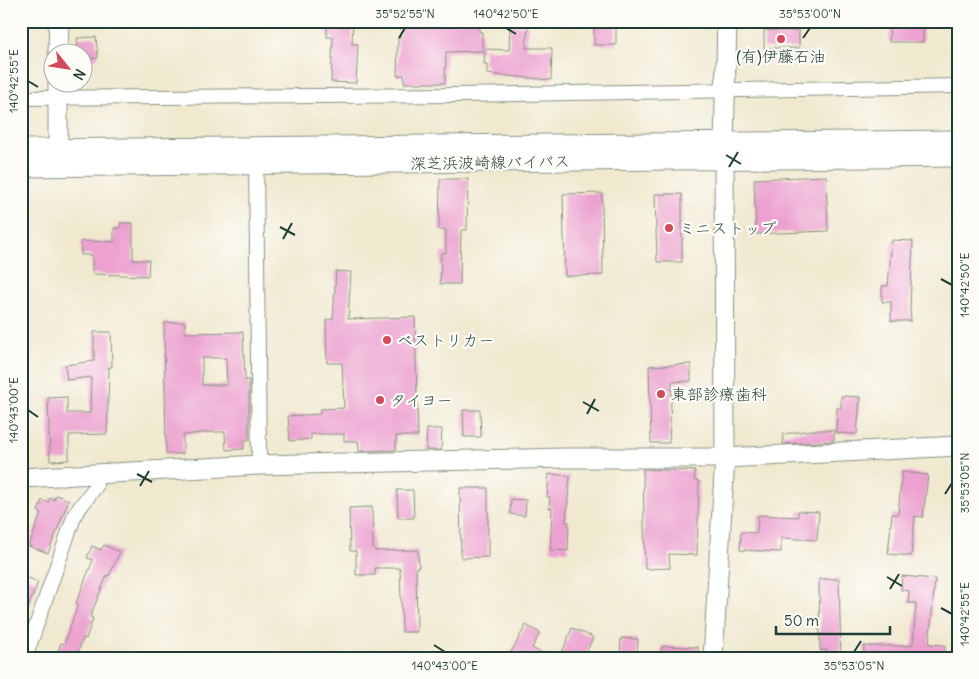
<svg xmlns="http://www.w3.org/2000/svg" width="979" height="679" font-family="Delius,'Klee One',sans-serif">
<style>
.building{fill:#eca1d0;fill-rule:evenodd}
.lines{fill:none;stroke-linecap:round;stroke-linejoin:round}
.street-casing{stroke:#889382;stroke-width:16}
.secondary-casing{stroke:#889382;stroke-width:21}
.street{stroke:#fff;stroke-width:14}
.secondary{stroke:#fff;stroke-width:19}
.ticks{fill:none;stroke:#1f3d34;stroke-width:2}
.poi-dot{fill:#d1495b;stroke:#fdfcf7;stroke-width:2}
.labels{text-anchor:middle;stroke-width:4.5;stroke-linejoin:round;paint-order:stroke}
.poi-label{font-size:16px;fill:#1f3d34;stroke:#fdfcf7;text-anchor:start}
.street-label{font-size:16px;fill:#1f3d34;stroke:#fdfcf7}
.neatline{fill:none;stroke:#1f3d34;stroke-width:2}
.ticks-label{font-size:12px;text-anchor:middle;fill:#1f3d34}
</style>
<rect width="100%" height="100%" fill="#fdfcf7"/>
<filter id="ink" filterUnits="userSpaceOnUse"><feTurbulence type="fractalNoise" baseFrequency=".02" numOctaves="2"/><feDisplacementMap in="SourceGraphic" scale="10" xChannelSelector="R" yChannelSelector="G"/><feConvolveMatrix kernelMatrix="1 2 1 2 8 2 1 2 1" color-interpolation-filters="sRGB"/></filter>
<filter id="wash" filterUnits="userSpaceOnUse"><feTurbulence type="fractalNoise" baseFrequency=".0096" numOctaves="4" result="noise"/><feDisplacementMap in="SourceGraphic" scale="20" xChannelSelector="R" yChannelSelector="G"/><feGaussianBlur stdDeviation="1.12" result="paint"/><feColorMatrix in="noise" values="0 0 0 0 0 0 0 0 0 0 0 0 0 0 0 0 0 1.4 0 .05"/><feComposite in="paint" operator="in"/></filter>
<g filter="url(#wash)">
<rect width="100%" height="100%" fill="#f0e9d0"/>
<g id="blocks">
<!-- building -->
<path class="building" d="M327,21H353L352,44H358L356,83L331,82L333,37H327Z
M412,21H479V32H482V51L446,52L445,83H404V75L397,76L398,38H400L401,23L412,24Z
M594,21L616,22V45H594Z
M890,21H923V42H889Z
M510,25L528,26L526,48H552L551,80L487,74V64H484L485,49L509,50Z
M764,30L799,31V48H764Z
M96,37L98,58L82,59V52H78L77,38Z
M826,176L828,231L756,234L754,179Z
M440,179H468L467,230H461L460,284H440L441,253H446V230H439Z
M602,193L603,275L565,276L563,194Z
M655,194H682V262H657Z
M120,223H133V260H149L148,276L92,274V255H81V241L114,242V228H120Z
M892,240L913,241L910,307L911,321H891V302H882V286H888Z
M336,271L351,272L348,319L415,317L418,436H396V450L359,451L358,441H344V434H311V439L290,441L288,416L320,414V409L344,408L342,363H327L326,320L333,319Z
M185,322V333L243,332L245,380H249V440H244V449L226,450L225,432H212L183,435V454H166L164,323ZM202,358H226L227,385H202Z
M94,332H111L112,367H109L107,434L69,435V460L50,461L48,398L67,397V413H90L91,377L67,380L65,365L94,361Z
M691,364V381L672,382L669,443H651L649,366Z
M841,396L860,397L857,434L836,433L837,408H841Z
M463,410H480L481,437H464Z
M427,429H442L441,450H426Z
M813,430H834V441L783,444V434Z
M643,469L695,471L694,480L699,481L697,555L669,554L670,568L645,569Z
M902,472L928,475L923,517L915,516L911,556L888,554L892,514H898Z
M549,474L570,476L566,522H569L568,551L550,550L552,508H549L550,497H547Z
M460,488H488V557L461,558Z
M397,490H413L414,518H398Z
M56,495L69,500L48,553L29,546L41,513L38,511L42,500L48,503L50,498L54,500Z
M511,499L526,500L525,516L510,514Z
M372,507L373,548L375,551L418,550L419,567H416L417,632H402L400,568H375V575H356V551H350L349,508Z
M798,511L819,512L817,540L781,538V552L740,550L741,532L757,533L758,515L798,517Z
M104,545L120,552L109,576L107,575L90,617L93,618L86,639L83,638L76,658H55L61,643L64,644L78,604L76,603L93,560L87,558L92,546L101,550Z
M21,575L38,582L22,624L21,623Z
M902,576L935,579L929,644L945,645V657L864,658V646H909L913,644L916,603H908L909,591L901,590Z
M819,579H839L841,658H827V650H820Z
M526,625L540,633L532,648L552,658H508Z
M572,628L593,637L584,658H569L561,655Z
M621,638L638,639L637,658H620Z
M662,646L698,647V658H661Z"/>
</g>
</g>
<g filter="url(#ink)">
<use href="#blocks" fill-opacity="0" stroke="#889382" stroke-width="1"/>
<g class="lines">
<defs>
<path id="street" d="M21,98L459,95L958,86
M256,156L259,465
M25,658L75,514L96,486L97,476"/>
<path id="secondary" d="M58,52L59,21
M58,82V149
M21,149L958,140
M21,167L958,157
M21,478L259,465L564,458H725L958,446
M713,658L725,458L724,143L727,21"/>
</defs>
<!-- street casing -->
<use href="#street" class="street-casing"/>
<!-- secondary casing -->
<use href="#secondary" class="secondary-casing"/>
<!-- street -->
<use href="#street" class="street"/>
<!-- secondary -->
<use href="#secondary" class="secondary"/>
</g>
</g>
<!-- ticks -->
<path class="ticks" d="M506,28L516,34M399,38L405,28M803,38L810,28M28,81L38,87M726,155L741,164M729,167L738,152M280,227L295,235M283,239L292,223M941,279L952,285M583,402L599,411M28,410L38,417M587,414L595,399M137,474L152,482M140,486L149,471M945,494L952,483M887,577L902,586M890,589L899,574M941,608L952,614M434,645L445,652M854,652L861,641"/>
<!-- markers -->
<g class="poi-dot">
<circle cx="781" cy="39" r="5"/>
<circle cx="669" cy="228" r="5"/>
<circle cx="387" cy="340" r="5"/>
<circle cx="661" cy="394" r="5"/>
<circle cx="380" cy="400" r="5"/>
</g>
<g class="labels">
<!-- poi labels -->
<g class="poi-label">
<text x="781" y="62" text-anchor="middle">(有)伊藤石油</text>
<text x="679" y="234">ミニストップ</text>
<text x="397" y="346">ベストリカー</text>
<text x="671" y="400">東部診療歯科</text>
<text x="390" y="406">タイヨー</text>
</g>
<!-- street labels -->
<g class="street-label">
<text transform="translate(490 162) rotate(-1)" y="6">深芝浜波崎線バイパス</text>
</g>
</g>
<!-- margin -->
<rect width="979" height="679" fill="none" stroke="#fdfcf7" stroke-width="55"/>
<!-- north arrow -->
<g transform="translate(68 68) rotate(120)"><circle r="24" fill="#fdfcf7" stroke="#a4b0a9"/>
<path d="M0-4L9 19L0 12L-9 19Z" fill="#d1495b"/>
<text y="-8" font-size="14" font-weight="bold" text-anchor="middle" fill="#1f3d34">N</text>
</g>
<!-- scale -->
<path d="M776 626v8h114v-8" fill="none" stroke="#1f3d34" stroke-width="2.5"/>
<text x="784" y="626" font-size="15" fill="#1f3d34" stroke="#fdfcf7" stroke-width="4" paint-order="stroke">50 m</text>
<rect x="28" y="28" width="924" height="624" class="neatline"/>
<g class="ticks-label">
<text x="405" y="18">35°52'55"N</text>
<text x="506" y="18">140°42'50"E</text>
<text x="810" y="18">35°53'00"N</text>
<text transform="translate(14 81) rotate(-90)" y="4">140°42'55"E</text>
<text transform="translate(965 285) rotate(-90)" y="4">140°42'50"E</text>
<text transform="translate(14 410) rotate(-90)" y="4">140°43'00"E</text>
<text transform="translate(965 483) rotate(-90)" y="4">35°53'05"N</text>
<text transform="translate(965 614) rotate(-90)" y="4">140°42'55"E</text>
<text x="445" y="670">140°43'00"E</text>
<text x="854" y="670">35°53'05"N</text>
</g>
</svg>
